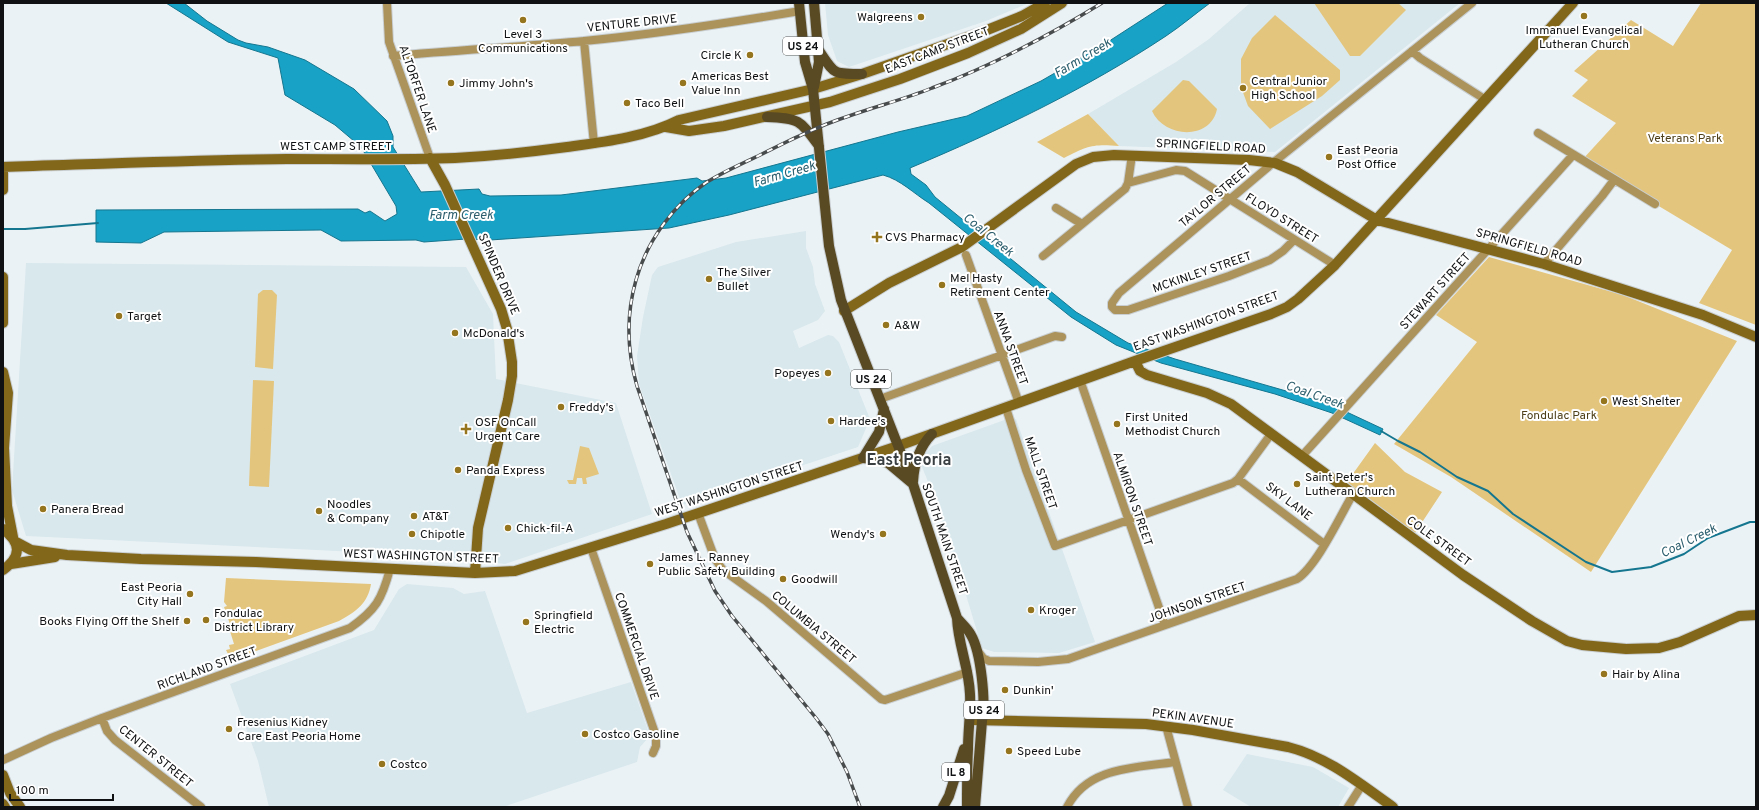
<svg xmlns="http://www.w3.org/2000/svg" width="1759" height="810" font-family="Overpass,sans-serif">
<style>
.built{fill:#d8e8ed}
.green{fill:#e4c57d}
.water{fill:#18a2c5;stroke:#15768f}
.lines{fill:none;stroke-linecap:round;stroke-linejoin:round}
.stream{stroke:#15768f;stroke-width:2}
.street-casing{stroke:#c8ced1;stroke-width:10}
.secondary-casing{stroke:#c8ced1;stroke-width:12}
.primary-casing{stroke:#c8ced1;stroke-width:12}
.street{stroke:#ab935b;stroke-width:8}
.secondary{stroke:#82671b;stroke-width:10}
.primary{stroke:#5a4a23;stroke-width:10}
.rail-casing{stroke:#494c4d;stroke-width:3.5}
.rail{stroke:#fff;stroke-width:2;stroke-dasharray:6;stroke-linecap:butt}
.poi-dot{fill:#95751d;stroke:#fff;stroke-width:1.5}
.labels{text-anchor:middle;stroke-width:4;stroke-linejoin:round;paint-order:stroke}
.shield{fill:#fff;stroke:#575859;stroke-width:1}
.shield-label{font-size:11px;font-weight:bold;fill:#0f1112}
.poi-label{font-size:12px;fill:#0f1112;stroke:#fff;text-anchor:start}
.street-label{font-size:12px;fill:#0f1112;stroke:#fff}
.park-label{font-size:12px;fill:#4f401a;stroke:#fff}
.water-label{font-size:13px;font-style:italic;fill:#2d5f6e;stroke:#fff}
.district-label{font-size:16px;font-weight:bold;fill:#393f41;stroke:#fff}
</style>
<rect width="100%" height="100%" fill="#ebf2f5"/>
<!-- built -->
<path class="built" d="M825,3H1029L986,21L849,67L837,61L828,35Z
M1250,3H1460L1275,152L1119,146L1088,114L1176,62L1209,39Z
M806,231V248L813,267L815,284L825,311L818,320L793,331L799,348L828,335L833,336L839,342L870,419L858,447L682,505L639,384L637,356L643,317L652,275L658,267L736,242Z
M26,263L466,267L493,314L496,379L616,403L652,514L505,564L440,556L26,536L12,490Z
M1010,418L1016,419L1095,642L1059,653L994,652L982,648L966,595L961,583L959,569L933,497V494L922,467L923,456L932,446Z
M407,584L453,588L464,594L485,591L527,713L631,682L650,736L640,747L637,762L503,807H269L258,761L230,684L374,630L399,589Z
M1247,754L1313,767L1349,788L1338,807H1251L1223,790Z"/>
<!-- green -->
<path class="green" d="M1314,3H1398L1406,10L1360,56H1350Z
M1701,3H1756V325L1699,303L1732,250L1582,160L1616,123L1572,96L1588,80L1574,71L1631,20L1673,46Z
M1275,15L1340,70V80L1322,96L1270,129L1248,106L1241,87V59L1252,38Z
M1183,80L1189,81L1217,109C1211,140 1165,139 1152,111Z
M1088,114L1119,146C1092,144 1088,146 1064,158L1037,142Z
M1489,257L1623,295L1737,341L1591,572L1451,477L1394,444L1477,342L1436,315Z
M263,290H272L277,295L273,369L255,367L258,294Z
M253,380L274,381L269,487L249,486Z
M1375,443L1405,472L1442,492L1415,533L1347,482Z
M580,446L589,448L599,474L586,478L587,484H583L582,478H577L576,484H569L567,480H573Z
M226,578L371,584C368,603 356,612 339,621L231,660L226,650L230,649L229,645L234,644L229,628L231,627L224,607L227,606L224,602Z"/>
<!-- water -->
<path class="water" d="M166,3H184L207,21L238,40L246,43L268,47L305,60L354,89L387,121L393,136V147L421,192L479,189L482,194L490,196L561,195L697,178L702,181L726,178L898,132L967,116L1041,81L1100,47L1168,3H1210C1195,14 1181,26 1166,36C1086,89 998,131 910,168L911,174L926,185L935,197L1076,312L1128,343L1175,359L1300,395L1336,407L1383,429L1380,435L1332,413L1275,394L1161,363L1116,345L1071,317L929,203C913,193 901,180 883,175L729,215L669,228L490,240L466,239L424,242L416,240L341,241L321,230L164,232L141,243L96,242V210L358,209L365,213L370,211L385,221L397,214L396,206L361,147L335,125L285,95L278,58L228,42Z"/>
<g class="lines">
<!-- stream -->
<path class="stream" d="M3,229H25L98,223
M1381,431L1398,441L1420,452L1457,477L1488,491L1513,514L1586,562L1612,572L1651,567L1684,554L1708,538L1750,522H1756"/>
<defs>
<path id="street" d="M387,3L389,42L430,158
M584,41L594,144
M1412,51L1420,58L1486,100
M393,56C457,50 520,47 584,41C656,34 728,23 800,11
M1538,133L1655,204
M1128,183L1176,170L1185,171L1335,265
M1056,208L1082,224
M1294,240L1283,251L1270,260L1229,276L1128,310H1115L1112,307V303L1119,293L1274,162L1472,3
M966,255L1019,403
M1043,256L1125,189L1128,183L1132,155
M1544,264L1602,196L1614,180
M1080,380L1165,625
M880,399L1055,336L1062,337
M1006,408L1026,470L1055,546L1233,483L1238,479L1271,434
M1302,456L1573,155
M1238,479L1324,544
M698,513L715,559L723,570L766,601L881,699L885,700L968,672
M591,548L656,736V746L653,753
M977,650L983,658L989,661L1038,662L1068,659L1297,579C1317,566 1340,516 1353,494
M102,718L107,731L115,740L201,807
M1166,726L1188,807
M3,760L51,738L102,718L350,628C376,610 382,599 390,569
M1067,807C1088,766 1136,768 1175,762
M1348,807L1362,785"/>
<path id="secondary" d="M666,127L689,131L724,126L830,102L900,79L968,53L1021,29L1062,3
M430,158L445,185L501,309L507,329L512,362V376L508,400L478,528L475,573
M3,167C98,164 192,160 287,159C343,159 399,160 455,158C492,156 530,152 567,147C604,142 646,137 679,120L813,89L862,74L982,32L1022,16L1045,3
M3,190V167
M3,277V323
M844,311L889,283L962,247L1076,164L1093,157L1114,155L1249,160L1275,163L1297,172L1377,220L1544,264L1703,315L1756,337
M1135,361L1140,371L1147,375L1207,393L1231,404L1463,575L1532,621L1567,641L1582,645L1626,649L1659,648L1680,642L1739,616L1756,615
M3,372L8,393L4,448L7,506L13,537
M3,529C21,543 22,556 3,570
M16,542L31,550L67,555L141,559L256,562L475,573L515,571L666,524L898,446L1135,361L1271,314L1287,307L1298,299L1335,265L1573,3
M11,564L55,557
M971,720L1146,724L1193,730L1288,747C1328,757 1360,784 1393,807
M3,775L10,793L20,807
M3,804L5,807"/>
<path id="primary" d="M799,3L805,62L813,89L829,246L841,300L913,484L957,618C958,644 969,668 970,694C971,712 968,730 968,749C967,768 967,788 967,807
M814,3L819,62L814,87
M818,49C835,74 831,74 862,74
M767,117C799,118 800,120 819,146
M863,458L880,460L888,463L913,484
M863,458L879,432L884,409
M913,482C914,464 919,447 932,434
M957,618C962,624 968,629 971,635C981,652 986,702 982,721L975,807
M943,807L949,796L964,749"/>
</defs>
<!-- street casing -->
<use href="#street" class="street-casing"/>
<!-- secondary casing -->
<use href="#secondary" class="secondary-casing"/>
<!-- primary casing -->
<use href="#primary" class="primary-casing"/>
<!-- street -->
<use href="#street" class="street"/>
<!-- secondary -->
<use href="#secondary" class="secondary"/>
<!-- primary -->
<use href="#primary" class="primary"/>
<defs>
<path id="rail" d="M860,807L847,772L828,734L816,718L732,616L715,591L687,532L637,386C627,351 626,315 636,280C647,241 673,205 707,182C723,172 741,164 758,156C788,141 818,126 849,116C877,106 905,99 932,88C992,66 1048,36 1102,3"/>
</defs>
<!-- rail casing -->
<use href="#rail" class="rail-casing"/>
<!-- rail -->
<use href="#rail" class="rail"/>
</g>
<!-- markers -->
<g class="poi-dot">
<circle cx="1584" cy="16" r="4"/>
<circle cx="921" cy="17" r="4"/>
<circle cx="523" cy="20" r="4"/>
<circle cx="750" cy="55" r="4"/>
<circle cx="451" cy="83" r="4"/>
<circle cx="683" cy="83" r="4"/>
<circle cx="1243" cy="88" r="4"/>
<circle cx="627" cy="103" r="4"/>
<circle cx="1329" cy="157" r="4"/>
<path d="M875 231h4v4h4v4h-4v4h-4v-4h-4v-4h4z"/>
<circle cx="709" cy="279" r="4"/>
<circle cx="942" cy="285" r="4"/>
<circle cx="119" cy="316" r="4"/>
<circle cx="886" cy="325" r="4"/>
<circle cx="455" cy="333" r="4"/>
<circle cx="828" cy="373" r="4"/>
<circle cx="1604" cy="401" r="4"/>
<circle cx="561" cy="407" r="4"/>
<circle cx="831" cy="421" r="4"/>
<circle cx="1117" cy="424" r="4"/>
<path d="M464 423h4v4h4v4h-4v4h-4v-4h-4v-4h4z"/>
<circle cx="458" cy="470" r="4"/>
<circle cx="1297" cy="484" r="4"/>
<circle cx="43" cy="509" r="4"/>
<circle cx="319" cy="511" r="4"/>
<circle cx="414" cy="516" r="4"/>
<circle cx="508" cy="528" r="4"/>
<circle cx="412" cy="534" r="4"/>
<circle cx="883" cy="534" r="4"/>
<circle cx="650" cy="564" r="4"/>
<circle cx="783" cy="579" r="4"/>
<circle cx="190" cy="594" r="4"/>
<circle cx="1031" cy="610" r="4"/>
<circle cx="206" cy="620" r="4"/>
<circle cx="187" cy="621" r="4"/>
<circle cx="526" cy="622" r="4"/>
<circle cx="1604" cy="674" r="4"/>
<circle cx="1005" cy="690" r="4"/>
<circle cx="229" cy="729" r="4"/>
<circle cx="585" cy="734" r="4"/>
<circle cx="1009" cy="751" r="4"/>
<circle cx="382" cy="764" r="4"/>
</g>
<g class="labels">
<!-- shield labels -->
<g class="shield">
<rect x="783" y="37" width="40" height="18" rx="3"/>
<rect x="851" y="370" width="40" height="18" rx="3"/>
<rect x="964" y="701" width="40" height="18" rx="3"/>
<rect x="942" y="763" width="28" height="18" rx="3"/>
</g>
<g class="shield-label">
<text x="803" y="50">US 24</text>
<text x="871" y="383">US 24</text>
<text x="984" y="714">US 24</text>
<text x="956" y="776">IL 8</text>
</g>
<!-- poi labels -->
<g class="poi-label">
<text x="913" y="21" text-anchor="end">Walgreens</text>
<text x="1584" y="34" text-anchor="middle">Immanuel Evangelical<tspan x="1584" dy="14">Lutheran Church</tspan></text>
<text x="523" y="38" text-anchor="middle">Level 3<tspan x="523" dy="14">Communications</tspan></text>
<text x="742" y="59" text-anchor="end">Circle K</text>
<text x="691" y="80">Americas Best<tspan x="691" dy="14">Value Inn</tspan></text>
<text x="1251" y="85">Central Junior<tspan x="1251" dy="14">High School</tspan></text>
<text x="459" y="87">Jimmy John's</text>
<text x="635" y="107">Taco Bell</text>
<text x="1337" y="154">East Peoria<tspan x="1337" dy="14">Post Office</tspan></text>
<text x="885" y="241">CVS Pharmacy</text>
<text x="717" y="276">The Silver<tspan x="717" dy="14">Bullet</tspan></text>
<text x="950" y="282">Mel Hasty<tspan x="950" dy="14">Retirement Center</tspan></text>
<text x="127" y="320">Target</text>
<text x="894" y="329">A&amp;W</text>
<text x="463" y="337">McDonald's</text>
<text x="820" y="377" text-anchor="end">Popeyes</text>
<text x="1612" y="405">West Shelter</text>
<text x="569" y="411">Freddy's</text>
<text x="1125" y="421">First United<tspan x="1125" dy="14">Methodist Church</tspan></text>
<text x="839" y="425">Hardee's</text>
<text x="475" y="426">OSF OnCall<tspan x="475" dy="14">Urgent Care</tspan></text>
<text x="466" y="474">Panda Express</text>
<text x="1305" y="481">Saint Peter's<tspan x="1305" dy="14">Lutheran Church</tspan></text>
<text x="327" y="508">Noodles<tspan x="327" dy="14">&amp; Company</tspan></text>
<text x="51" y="513">Panera Bread</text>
<text x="422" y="520">AT&amp;T</text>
<text x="516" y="532">Chick-fil-A</text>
<text x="420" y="538">Chipotle</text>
<text x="875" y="538" text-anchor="end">Wendy's</text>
<text x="658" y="561">James L. Ranney<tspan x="658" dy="14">Public Safety Building</tspan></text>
<text x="791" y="583">Goodwill</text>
<text x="182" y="591" text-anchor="end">East Peoria<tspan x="182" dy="14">City Hall</tspan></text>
<text x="1039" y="614">Kroger</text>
<text x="214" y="617">Fondulac<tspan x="214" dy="14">District Library</tspan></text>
<text x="534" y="619">Springfield<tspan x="534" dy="14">Electric</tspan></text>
<text x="179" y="625" text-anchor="end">Books Flying Off the Shelf</text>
<text x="1612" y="678">Hair by Alina</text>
<text x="1013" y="694">Dunkin'</text>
<text x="237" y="726">Fresenius Kidney<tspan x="237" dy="14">Care East Peoria Home</tspan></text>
<text x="593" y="738">Costco Gasoline</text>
<text x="1017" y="755">Speed Lube</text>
<text x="390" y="768">Costco</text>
</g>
<!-- street labels -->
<g class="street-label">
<text transform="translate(632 23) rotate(-6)" y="4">VENTURE DRIVE</text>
<text transform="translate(937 50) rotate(-21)" y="4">EAST CAMP STREET</text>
<text transform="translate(418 89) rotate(71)" y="4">ALTORFER LANE</text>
<text x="336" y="150">WEST CAMP STREET</text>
<text transform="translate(1211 146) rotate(3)" y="4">SPRINGFIELD ROAD</text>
<text transform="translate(1215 196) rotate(-40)" y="4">TAYLOR STREET</text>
<text transform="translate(1282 218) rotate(32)" y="4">FLOYD STREET</text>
<text transform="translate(1529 247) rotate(16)" y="4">SPRINGFIELD ROAD</text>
<text transform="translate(1202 272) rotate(-19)" y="4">MCKINLEY STREET</text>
<text transform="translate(499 274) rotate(67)" y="4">SPINDER DRIVE</text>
<text transform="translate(1435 291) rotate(-48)" y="4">STEWART STREET</text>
<text transform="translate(1206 321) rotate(-20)" y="4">EAST WASHINGTON STREET</text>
<text transform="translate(1011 348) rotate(70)" y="4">ANNA STREET</text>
<text transform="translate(1041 473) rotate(71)" y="4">MALL STREET</text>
<text transform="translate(729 489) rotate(-18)" y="4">WEST WASHINGTON STREET</text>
<text transform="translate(1133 499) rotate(71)" y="4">ALMIRON STREET</text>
<text transform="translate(1289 501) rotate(37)" y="4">SKY LANE</text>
<text transform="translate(945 539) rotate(71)" y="4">SOUTH MAIN STREET</text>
<text transform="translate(1439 541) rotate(36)" y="4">COLE STREET</text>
<text transform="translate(421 556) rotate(2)" y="4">WEST WASHINGTON STREET</text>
<text transform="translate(1197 602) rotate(-19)" y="4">JOHNSON STREET</text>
<text transform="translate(814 627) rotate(40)" y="4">COLUMBIA STREET</text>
<text transform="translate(637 646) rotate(71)" y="4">COMMERCIAL DRIVE</text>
<text transform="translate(207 668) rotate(-20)" y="4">RICHLAND STREET</text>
<text transform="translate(1193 718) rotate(8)" y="4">PEKIN AVENUE</text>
<text transform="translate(156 756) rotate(39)" y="4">CENTER STREET</text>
</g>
<!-- park labels -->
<g class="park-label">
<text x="1685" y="142">Veterans Park</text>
<text x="1559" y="419">Fondulac Park</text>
</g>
<!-- water labels -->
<g class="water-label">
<text transform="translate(1082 57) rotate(-31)" y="5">Farm Creek</text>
<text transform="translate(784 173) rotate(-16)" y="5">Farm Creek</text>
<text x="461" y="219">Farm Creek</text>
<text transform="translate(989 234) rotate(39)" y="5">Coal Creek</text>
<text transform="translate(1315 394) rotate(19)" y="5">Coal Creek</text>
<text transform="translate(1688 540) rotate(-26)" y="5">Coal Creek</text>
</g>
<!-- district labels -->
<g class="district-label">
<text x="909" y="465">East Peoria</text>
</g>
</g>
<!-- border -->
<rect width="1759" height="810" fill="none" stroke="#0f1112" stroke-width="8"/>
<!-- scale -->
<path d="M10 794v6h103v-6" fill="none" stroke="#0f1112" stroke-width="2"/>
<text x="16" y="794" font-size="12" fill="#0f1112" stroke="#ffffff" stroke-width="3" paint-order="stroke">100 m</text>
</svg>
